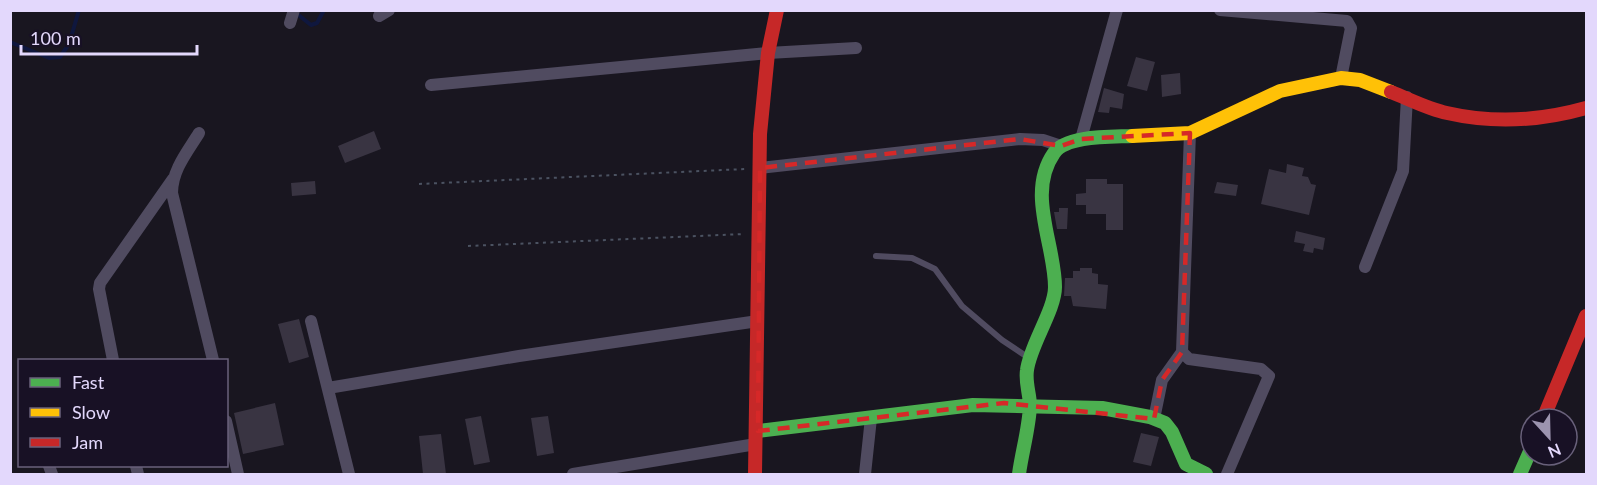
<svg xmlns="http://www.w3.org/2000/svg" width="1597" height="485" font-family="Lato,sans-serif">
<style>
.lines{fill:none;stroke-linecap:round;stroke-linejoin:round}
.stream{stroke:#0f173e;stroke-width:4}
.building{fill:#393442}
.path{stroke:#4b5261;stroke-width:2;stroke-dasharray:3 4.5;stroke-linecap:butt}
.lane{stroke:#504b60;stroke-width:6}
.street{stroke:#504b60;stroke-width:12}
.fast{stroke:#4caf50;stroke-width:14}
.slow{stroke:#ffc107;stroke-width:14}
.jam{stroke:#c62828;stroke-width:14}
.marked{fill:none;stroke:#d62828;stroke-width:4.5;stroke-dasharray:12 8;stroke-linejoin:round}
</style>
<rect width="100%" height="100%" fill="#191620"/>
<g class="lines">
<!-- stream -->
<path class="stream" d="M143,10H154
M296,13L311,25L317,23L324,10
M10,42L49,58L60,57L69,44L79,10"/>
</g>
<!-- building -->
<path class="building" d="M1136,57L1155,62L1147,91L1127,86Z
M1180,73L1181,94L1162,97L1161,75Z
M1104,88L1124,94L1122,109L1110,107L1109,113L1098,112Z
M374,131L381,149L345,163L338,146Z
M1287,164L1304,168L1302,176L1308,177L1311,184L1316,185L1309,215L1261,204L1269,169L1286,173Z
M1086,179H1107V184H1123V230H1106V214H1086V205H1076V194L1086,193Z
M315,181L316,194L292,196L291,183Z
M1217,182L1238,185L1236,196L1214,193Z
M1059,208H1068L1067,229H1057L1054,212H1059Z
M1296,231L1325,238L1323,250L1314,248L1313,253L1303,251L1305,244L1294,242Z
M1080,268H1092V273L1098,274V284L1108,285L1106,309L1073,306L1071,296H1064L1065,278H1073V271H1080Z
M299,319L309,357L289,363L278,324Z
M275,403L284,445L243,454L234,413Z
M481,416L490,462L474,465L465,419Z
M548,416L554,453L537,456L531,418Z
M1141,433L1159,437L1151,466L1133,462Z
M441,434L446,474H423L419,436Z"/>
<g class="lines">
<!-- path -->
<path class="path" d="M419,184L745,169
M468,246L744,234"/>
<!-- lane -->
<path class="lane" d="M876,256L912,258L935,269L962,306L1002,340L1029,358"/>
<!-- street -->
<path class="street" d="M1220,10L1347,21L1351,28L1341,78
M379,16L389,10
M290,23L294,10
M431,85L768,53L856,48
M199,133C188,151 172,170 172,193L213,360
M1190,133L1182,352L1189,359L1261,369L1269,376L1227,474
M1081,139L1117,10
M760,168L1020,139L1043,140L1061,146
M1365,267L1403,171L1407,97
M311,321L349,474
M113,360L99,289L100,283L173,179
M328,388L519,356L758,321
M1154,419L1162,380L1182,352
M226,421L238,474
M49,466L52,474
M136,466L138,474
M573,474L756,444
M865,474L871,418"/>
<!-- fast -->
<path class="fast" d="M758,431L973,405L1102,408L1150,417L1165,423L1172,432L1186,464L1206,474
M1019,474C1022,452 1029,428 1030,406C1030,394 1025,383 1027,370C1030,345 1055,310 1055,287C1055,244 1026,193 1054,153C1066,135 1112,137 1132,136
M1520,474L1531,449"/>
<!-- slow -->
<path class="slow" d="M1132,136L1190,133L1280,91L1341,78L1360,80L1391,92"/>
<!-- jam -->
<path class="jam" d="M1391,92C1409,99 1428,109 1447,113C1495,124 1540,121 1586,108
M1543,419L1586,316
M755,474L760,134L768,53L777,10"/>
</g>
<!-- marked area -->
<path class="marked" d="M1190,133L1182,352L1162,380L1154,419L1004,403L758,431L760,168L1020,139L1061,146L1081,139Z"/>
<!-- border -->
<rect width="1597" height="485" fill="none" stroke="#e3d8fc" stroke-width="24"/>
<!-- legend -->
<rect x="18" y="359" width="210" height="108" fill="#181125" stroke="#69617b" stroke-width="1.5"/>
<rect x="30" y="378" width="30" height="9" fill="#4caf50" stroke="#69617b" stroke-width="1.5"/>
<text x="72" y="389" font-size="18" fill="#e3d8fc">Fast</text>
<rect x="30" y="408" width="30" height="9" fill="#ffc107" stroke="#69617b" stroke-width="1.5"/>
<text x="72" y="419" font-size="18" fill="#e3d8fc">Slow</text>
<rect x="30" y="438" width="30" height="9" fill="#c62828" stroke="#69617b" stroke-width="1.5"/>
<text x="72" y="449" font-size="18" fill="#e3d8fc">Jam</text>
<!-- north arrow -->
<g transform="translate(1549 437) rotate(158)"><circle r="28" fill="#181125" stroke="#69617b" stroke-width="1.5"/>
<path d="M0-4.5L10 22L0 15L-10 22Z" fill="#9c94af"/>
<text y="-9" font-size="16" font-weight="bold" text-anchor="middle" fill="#e3d8fc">N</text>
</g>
<!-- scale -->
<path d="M21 45v9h176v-9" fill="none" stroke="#e3d8fc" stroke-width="3"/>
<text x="30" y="45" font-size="18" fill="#e3d8fc" stroke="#181125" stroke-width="4.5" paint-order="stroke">100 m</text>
</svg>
